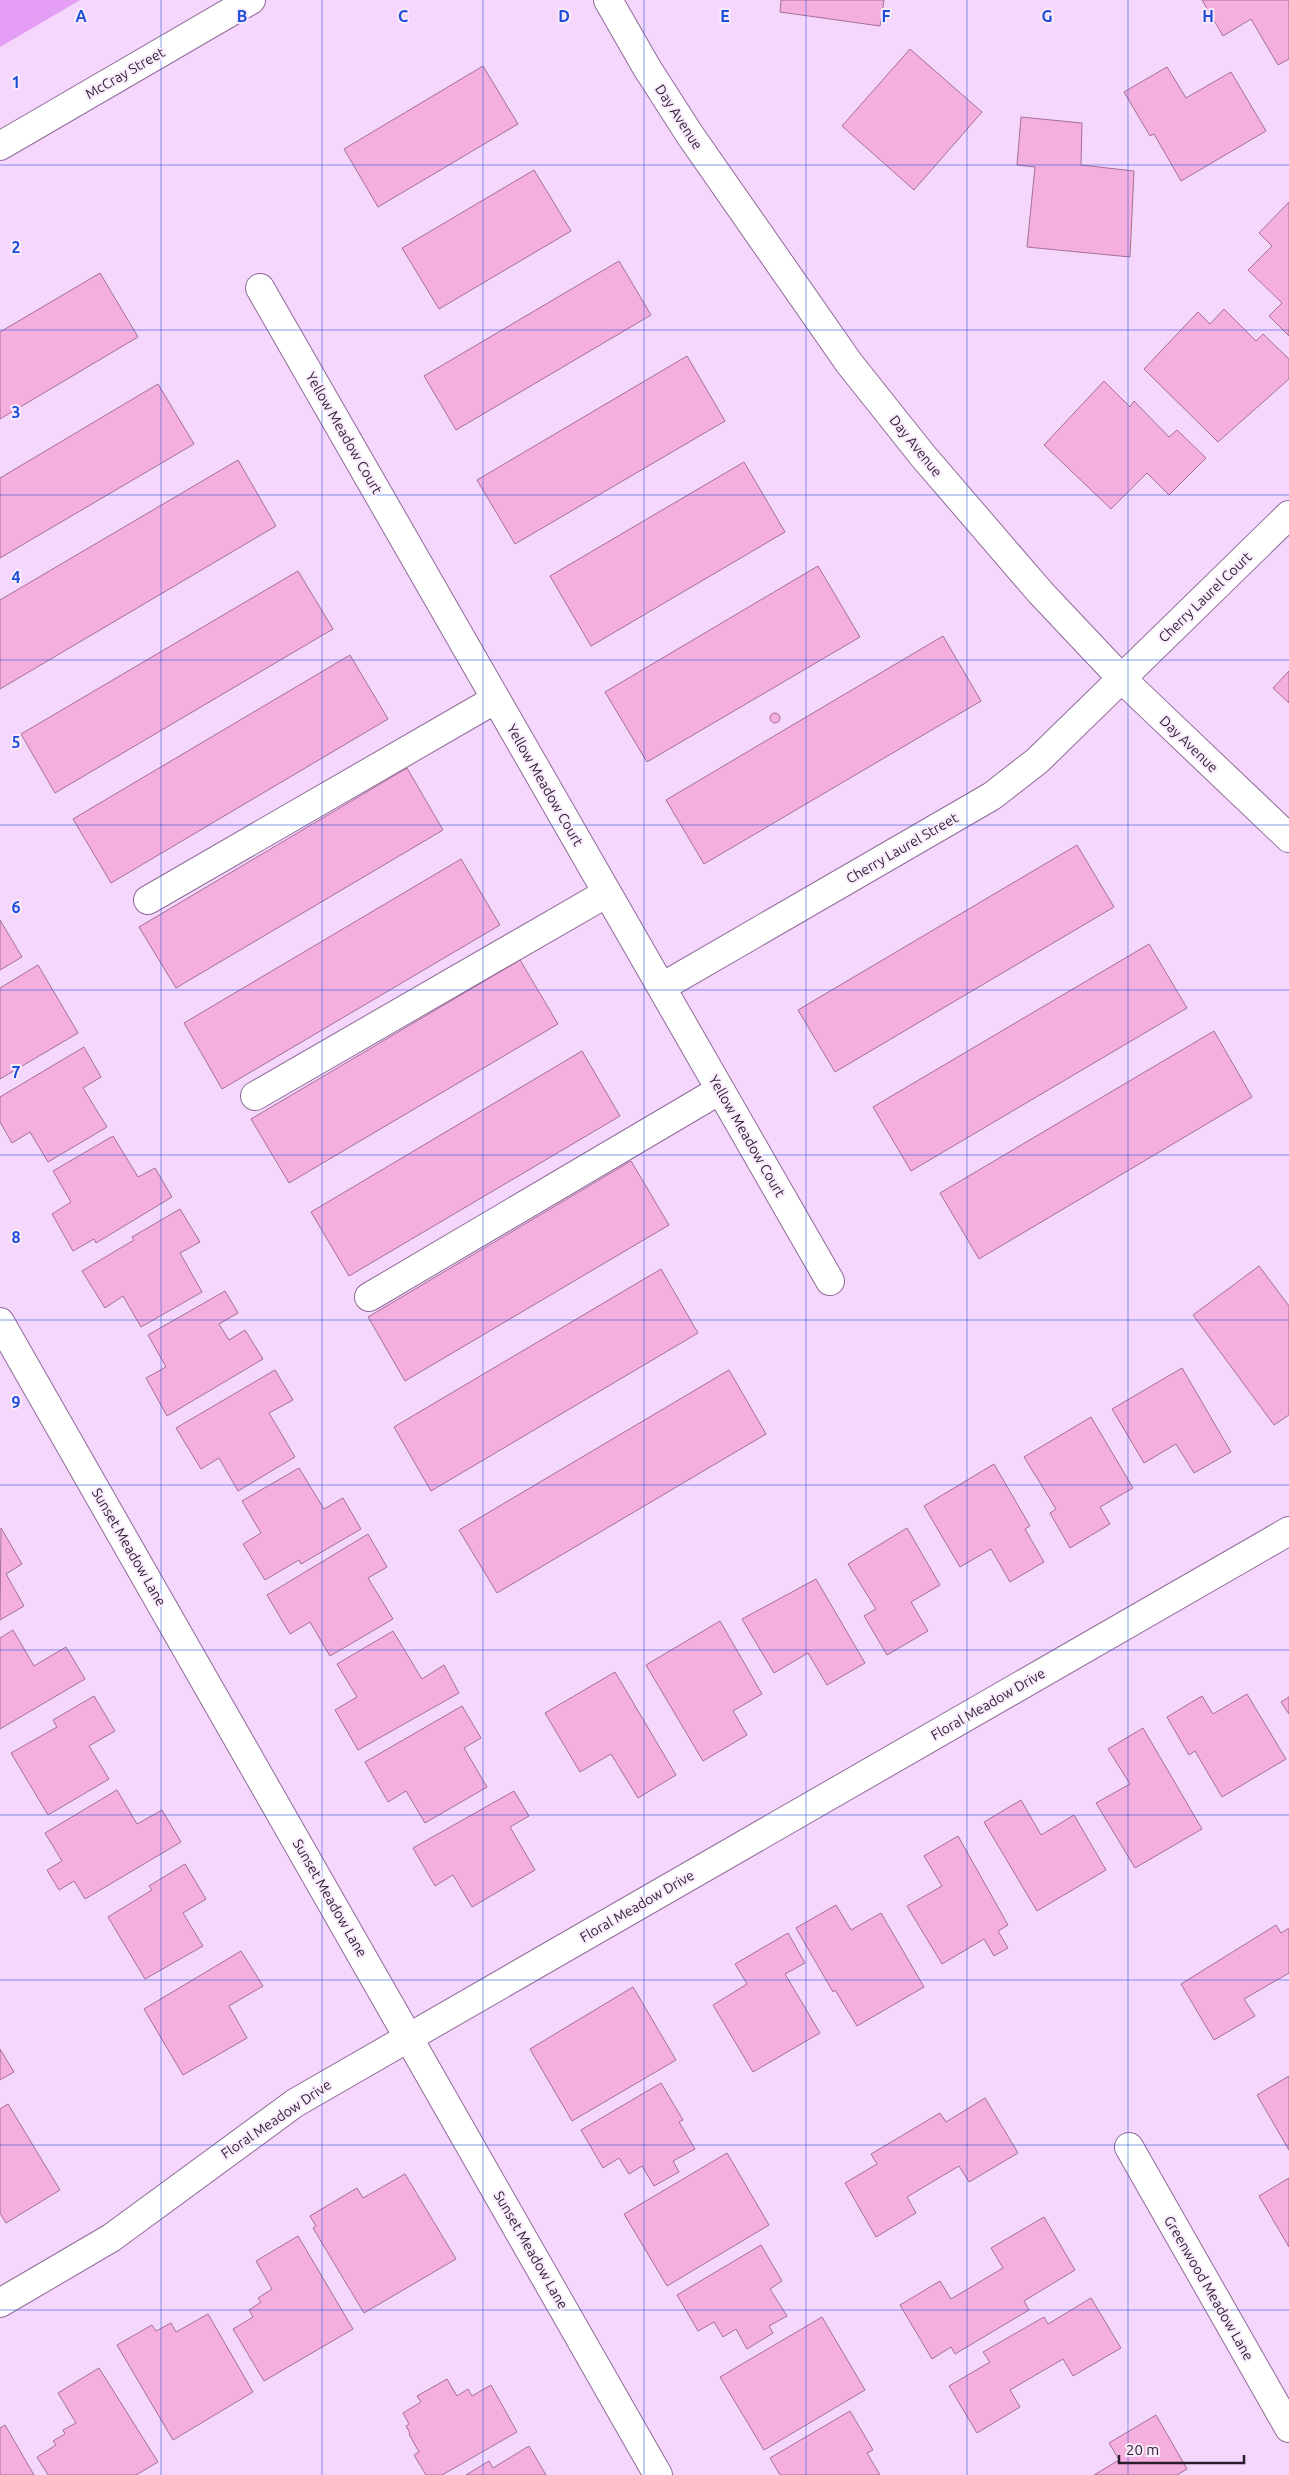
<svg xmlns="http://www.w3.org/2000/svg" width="1289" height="2475" font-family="Ubuntu,sans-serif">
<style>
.green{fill:#e49ef5}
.building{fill:#f5afde;stroke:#a37193}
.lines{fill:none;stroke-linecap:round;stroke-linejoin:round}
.minor-casing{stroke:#8e6b97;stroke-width:30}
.minor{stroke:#fff;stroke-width:28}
.grid{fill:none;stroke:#1d4ed8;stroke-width:1;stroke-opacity:0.55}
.labels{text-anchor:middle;stroke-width:4;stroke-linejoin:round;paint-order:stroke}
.street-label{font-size:14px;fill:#2c1d2f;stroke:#f9eafd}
.grid-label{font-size:16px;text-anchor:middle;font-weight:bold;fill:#1d4ed8;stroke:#f9eafd;stroke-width:4;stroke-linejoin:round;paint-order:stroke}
</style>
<rect width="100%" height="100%" fill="#f5d6fd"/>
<!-- green -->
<path class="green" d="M0,0H80L0,47Z"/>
<!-- building -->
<path class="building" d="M781,0H884L880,26L780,12Z
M1202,0H1289V59L1278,65L1251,19L1223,36Z
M910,49L982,112L914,190L842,126Z
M483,66L518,124L378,207L344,149Z
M1167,67L1186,98L1231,72L1266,131L1181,181L1154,134L1150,136L1124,92Z
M1021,117L1082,123L1081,165L1134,171L1130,257L1027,247L1035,167L1017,165Z
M534,170L571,231L439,309L402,248Z
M1289,202V336L1269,316L1282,303L1248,270L1272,246L1259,233Z
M619,261L651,315L456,430L424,376Z
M100,273L138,337L0,419V332Z
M1224,309L1256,341L1263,334L1289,359V379L1218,442L1144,369L1198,312L1210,324Z
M687,356L725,421L515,544L477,480Z
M1104,381L1130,407L1134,401L1169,437L1177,430L1206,458L1169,495L1147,473L1111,509L1044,445Z
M158,384L194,444L0,558V478Z
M238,460L276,526L0,689V600Z
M744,462L785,532L591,646L550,576Z
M818,566L860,637L647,762L605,692Z
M298,571L333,629L55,793L21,734Z
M943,636L981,701L704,864L666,800Z
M350,655L388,719L111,883L73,819Z
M1289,671V703L1273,688Z
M770 718a5 5 0 1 1 10 0a5 5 0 1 1-10 0Z
M407,768L443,830L176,988L139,927Z
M1077,845L1114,907L835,1072L798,1010Z
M461,859L500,925L222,1089L184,1023Z
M0,920L22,957L0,970Z
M1149,944L1187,1008L911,1171L873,1107Z
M520,960L558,1024L289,1183L251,1119Z
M38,965L78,1033L0,1079V988Z
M1214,1031L1252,1097L979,1259L940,1193Z
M84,1047L101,1077L83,1088L107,1127L48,1162L30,1132L12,1143L0,1122V1097Z
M582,1051L620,1116L349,1276L311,1212Z
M113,1136L138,1177L155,1168L172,1197L96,1243L94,1239L73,1251L52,1214L71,1202L53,1171Z
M631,1161L669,1225L405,1381L368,1317Z
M180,1209L200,1242L180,1253L202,1292L141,1327L123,1296L105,1308L82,1271L134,1240L132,1237Z
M1259,1266L1289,1306V1415L1274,1425L1193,1315Z
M661,1269L698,1333L431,1491L394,1427Z
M225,1291L238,1313L219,1324L229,1340L245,1330L263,1359L167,1416L146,1378L166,1367L148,1335Z
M1182,1368L1231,1452L1194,1473L1176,1444L1144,1463L1112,1409Z
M275,1370L293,1400L269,1413L295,1457L238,1491L219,1458L201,1469L176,1428Z
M729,1370L766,1434L497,1593L459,1530Z
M1091,1417L1133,1488L1100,1507L1110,1524L1070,1548L1050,1513L1056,1509L1024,1457Z
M994,1464L1030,1526L1025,1529L1044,1562L1010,1582L991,1549L960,1567L924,1506Z
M299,1468L324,1509L343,1498L361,1529L301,1564L299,1560L265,1580L243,1544L261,1533L242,1501Z
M1,1528L22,1564L6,1574L24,1606L0,1620Z
M907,1528L940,1585L911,1602L928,1631L887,1655L864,1616L876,1609L848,1564Z
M368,1534L387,1567L368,1578L393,1619L330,1656L310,1622L290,1634L267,1595Z
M816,1579L865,1663L827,1685L808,1653L774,1673L742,1619Z
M720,1621L762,1694L733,1711L747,1735L703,1761L646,1665Z
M13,1630L34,1666L66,1647L85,1679L0,1729V1638Z
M393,1631L422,1679L444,1665L459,1693L358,1750L335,1710L357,1697L337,1664Z
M615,1672L676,1775L638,1798L611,1754L580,1772L545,1713Z
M1247,1694L1286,1759L1222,1797L1195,1751L1189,1755L1167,1717L1202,1696L1213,1714Z
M94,1696L115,1731L89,1746L109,1779L48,1815L11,1753L57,1727L53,1720Z
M1289,1697V1714L1281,1702Z
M462,1706L481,1738L464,1748L487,1787L425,1823L406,1791L388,1802L365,1762Z
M1143,1728L1202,1829L1135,1868L1096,1803L1130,1784L1108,1749Z
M117,1790L137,1824L162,1810L181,1842L85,1899L74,1881L59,1890L47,1870L62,1861L45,1833Z
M514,1791L529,1816L510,1827L535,1870L472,1907L453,1875L435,1886L413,1848Z
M1021,1800L1041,1835L1074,1815L1106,1870L1037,1911L984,1822Z
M958,1836L1008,1925L998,1931L1008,1948L994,1956L984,1939L942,1964L907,1906L942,1886L924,1856Z
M185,1864L206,1899L183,1913L203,1946L145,1979L108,1917L152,1890L149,1886Z
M836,1905L851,1930L881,1913L924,1987L857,2026L835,1990L833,1992L796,1928Z
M1276,1925L1281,1933L1289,1928V1973L1244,1999L1255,2016L1214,2040L1181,1984Z
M788,1933L805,1963L785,1974L820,2033L753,2072L713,2005L747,1984L735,1964Z
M241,1951L263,1986L229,2006L247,2038L183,2075L144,2009Z
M633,1987L676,2060L572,2121L530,2049Z
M0,2049L14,2072L0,2080Z
M1289,2076V2150L1257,2095Z
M661,2083L683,2120L679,2122L695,2149L673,2161L679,2172L654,2186L642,2166L629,2174L619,2158L603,2168L581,2130Z
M985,2098L1018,2153L969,2182L959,2166L907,2197L916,2213L876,2237L845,2183L877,2164L871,2154L940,2113L946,2122Z
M8,2104L60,2190L6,2223L0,2213V2109Z
M727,2153L769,2225L667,2286L624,2214Z
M405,2174L456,2259L364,2313L313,2228L316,2226L310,2216L357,2188L363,2198Z
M1289,2178V2247L1259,2196Z
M1044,2217L1075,2270L1024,2301L1029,2310L955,2354L951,2347L932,2359L900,2305L940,2281L951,2299L1003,2268L991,2248Z
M298,2236L353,2329L264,2381L233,2329L253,2317L249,2310L261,2302L258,2298L272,2289L256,2261Z
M761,2245L782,2281L770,2289L787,2316L769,2326L773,2333L747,2349L736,2329L723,2337L714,2322L698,2331L677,2295Z
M1091,2298L1121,2348L1073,2376L1063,2359L1010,2390L1020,2407L977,2433L949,2386L990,2362L983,2352L1044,2317L1048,2324Z
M208,2314L253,2392L173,2440L117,2345L152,2325L156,2331L171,2323L176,2332Z
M822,2317L865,2390L764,2450L720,2377Z
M99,2368L158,2462L136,2475H48L37,2457L56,2445L53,2441L65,2434L63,2430L76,2423L58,2393Z
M447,2379L457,2396L468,2389L472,2396L491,2385L517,2432L442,2475H426L414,2455L419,2452L409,2434L410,2433L406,2426L409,2424L403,2413L421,2402L417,2396Z
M850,2411L873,2450L867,2453L880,2475H780L770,2458Z
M1156,2415L1187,2469L1177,2475H1094L1119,2460L1109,2443Z
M5,2425L34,2475H0V2428Z
M529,2446L546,2475H466L489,2461L493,2468Z"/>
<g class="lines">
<defs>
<path id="minor" d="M608,0L647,68L690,135L849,363L923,456L1040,592L1122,679L1289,838
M0,146L251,0
M260,288L830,1281
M148,900L496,699
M662,987L992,796L1037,761L1289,515
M255,1096L607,893
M369,1297L720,1090
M0,1322L658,2475
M1129,2147L1289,2428
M0,2303L111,2238L295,2103L1289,1531"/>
</defs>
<!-- minor casing -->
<use href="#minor" class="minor-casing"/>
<!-- minor -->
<use href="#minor" class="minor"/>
</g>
<!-- grid -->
<path class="grid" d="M161,0V2475M322,0V2475M483,0V2475M644,0V2475M806,0V2475M967,0V2475M1128,0V2475M0,165H1289M0,330H1289M0,495H1289M0,660H1289M0,825H1289M0,990H1289M0,1155H1289M0,1320H1289M0,1485H1289M0,1650H1289M0,1815H1289M0,1980H1289M0,2145H1289M0,2310H1289"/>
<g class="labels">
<!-- street labels -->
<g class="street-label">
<text transform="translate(125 73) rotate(-30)" y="5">McCray Street</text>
<text transform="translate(679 117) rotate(57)" y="5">Day Avenue</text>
<text transform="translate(344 433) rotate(60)" y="5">Yellow Meadow Court</text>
<text transform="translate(916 446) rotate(51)" y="5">Day Avenue</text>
<text transform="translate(1205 597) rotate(-44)" y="5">Cherry Laurel Court</text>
<text transform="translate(1189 744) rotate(44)" y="5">Day Avenue</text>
<text transform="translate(545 785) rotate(60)" y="5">Yellow Meadow Court</text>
<text transform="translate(902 848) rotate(-30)" y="5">Cherry Laurel Street</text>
<text transform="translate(747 1136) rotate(60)" y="5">Yellow Meadow Court</text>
<text transform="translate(129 1547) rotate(60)" y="5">Sunset Meadow Lane</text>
<text transform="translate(988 1704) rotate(-30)" y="5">Floral Meadow Drive</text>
<text transform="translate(330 1898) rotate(60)" y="5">Sunset Meadow Lane</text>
<text transform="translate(637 1906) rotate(-30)" y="5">Floral Meadow Drive</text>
<text transform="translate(276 2119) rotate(-34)" y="5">Floral Meadow Drive</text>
<text transform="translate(531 2250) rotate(60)" y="5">Sunset Meadow Lane</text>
<text transform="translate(1209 2288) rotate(60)" y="5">Greenwood Meadow Lane</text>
</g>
</g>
<g class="grid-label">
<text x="81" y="22">A</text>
<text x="242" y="22">B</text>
<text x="403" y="22">C</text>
<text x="564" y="22">D</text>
<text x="725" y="22">E</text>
<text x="886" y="22">F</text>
<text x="1047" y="22">G</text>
<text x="1208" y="22">H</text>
<text x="16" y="88">1</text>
<text x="16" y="253">2</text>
<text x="16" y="418">3</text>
<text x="16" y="583">4</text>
<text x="16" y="748">5</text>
<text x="16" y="913">6</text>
<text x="16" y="1078">7</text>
<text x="16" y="1243">8</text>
<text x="16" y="1408">9</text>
</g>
<!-- scale -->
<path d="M1119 2455v8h125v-8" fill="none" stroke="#2c1d2f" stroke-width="2.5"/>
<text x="1126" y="2455" font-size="15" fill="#2c1d2f" stroke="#f9eafd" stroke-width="4" paint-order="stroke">20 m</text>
</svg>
